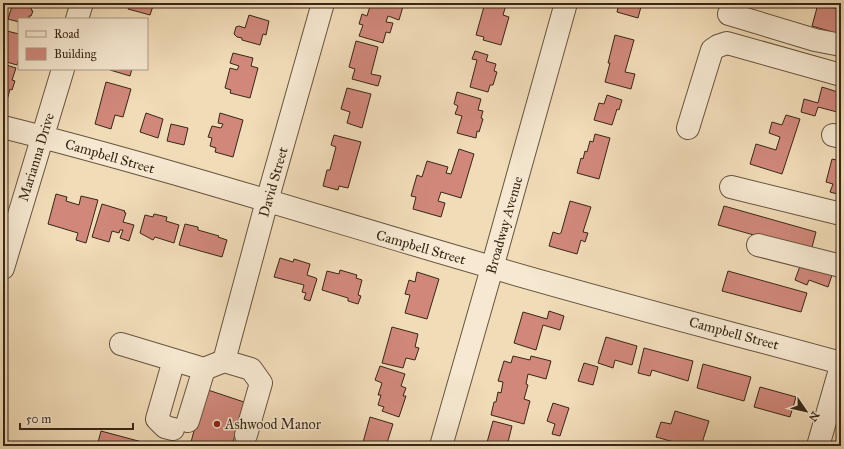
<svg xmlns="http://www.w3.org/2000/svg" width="844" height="449" font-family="'IM FELL Great Primer',serif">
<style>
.building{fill:#d1887b;stroke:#372716}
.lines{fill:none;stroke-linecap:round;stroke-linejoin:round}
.minor-casing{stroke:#66543e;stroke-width:24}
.minor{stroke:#f6e8d1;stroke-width:22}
.poi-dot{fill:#8f2418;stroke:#f6e8d1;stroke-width:1.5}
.labels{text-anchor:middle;stroke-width:3;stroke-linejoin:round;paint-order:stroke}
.street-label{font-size:14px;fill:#372716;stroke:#f6e8d1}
.poi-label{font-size:14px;fill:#372716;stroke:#f6e8d1;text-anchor:start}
</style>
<rect width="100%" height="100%" fill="#f1dcb8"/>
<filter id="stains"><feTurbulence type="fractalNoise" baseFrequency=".005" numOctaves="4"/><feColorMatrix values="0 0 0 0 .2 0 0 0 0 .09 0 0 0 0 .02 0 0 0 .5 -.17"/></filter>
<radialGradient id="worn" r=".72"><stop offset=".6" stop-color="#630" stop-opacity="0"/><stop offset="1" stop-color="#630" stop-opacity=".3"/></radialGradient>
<!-- building -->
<path class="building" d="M13,3H33L31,10L33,11L31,16H29V19H19V22L8,19Z
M130,3H154L150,15L128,9Z
M371,3H404L399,20L388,16L386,22L393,23L390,33L386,32L383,43L359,36L363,25L359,24L362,14L367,16Z
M485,3H497L506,5L503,15L509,17L501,45L483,40L484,37L476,35Z
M619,3H642L638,18L617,12Z
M822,3H832L831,7L841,10V42L827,38L829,31L812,26L818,4L821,5Z
M249,15L269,21L266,35L263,34L260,45L242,40V38L237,37L234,34L236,27L239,26L245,28Z
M7,31L19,34V59L17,65L3,61V33L6,34Z
M615,35L634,40L625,72L635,74L631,89L605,82L610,63H608Z
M356,41L378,47L371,74L381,76L378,86L352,79L355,69L349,67Z
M475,51L488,55L486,61L496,64L494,71L497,72L493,85H490L488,92L470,87L477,60L472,59Z
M233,53L253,58L251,66L258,68L250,98L230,93L231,90L225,88L230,68L237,70L239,66L230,63Z
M3,64L16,68L12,80L15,81L12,90L10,89L6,104L3,103Z
M111,69H132L130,76L110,70Z
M106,82L131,89L123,117L115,115L111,129L95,124Z
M822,87L841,93V113L818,107L815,116L801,112L804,99L818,103Z
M347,88L371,94L362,128L347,123L350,112L341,109Z
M457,92L481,99L478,110L483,111L481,118L483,119L479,132L477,131L476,138L457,133L462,116L455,114L458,106L454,104Z
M607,95L622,100L619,110L617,109L612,125L594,120L599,103L604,104Z
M146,113L163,119L158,138L140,132Z
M220,113L243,120L233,157L215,152L216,148L210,146L212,138L208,137L212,126L221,128L223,124L218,123Z
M786,115L800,119L782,174L750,164L756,144L776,150L780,137L769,133L772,122L782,125Z
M171,124L188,128L184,145L167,141Z
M595,134L610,138L599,179L577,173L581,158L583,159L585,151L587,152L590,141L593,142Z
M334,135L361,142L348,188L339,186L338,190L323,186L327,170H330L336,147L331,145Z
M459,149L474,154L461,198L441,192L438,201L445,203L441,217L413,209L416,197L411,196L417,175L422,177L427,161L448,167L446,173L451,174Z
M832,159L841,161V195L830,192L833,184L826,182Z
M56,194L67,197L66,201L79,205L81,196L98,200L86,243L76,240L78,233L48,224Z
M570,201L591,207L583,232L588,233L585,242L581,240L577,254L549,246L553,232L559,234L561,233Z
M102,204L125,211L124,212L126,213L123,222L134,225L129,241L120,238L123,230H120L119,233L112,231L109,242L92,237Z
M724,206L816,232L811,251L718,225Z
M154,214L167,217L166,221L179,225L174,243L155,237L153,240L140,233L145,215L153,217Z
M185,224L198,227V230L219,236L218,237L227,240L222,257L179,245Z
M280,258L293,262L294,259L310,264L307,275L316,278L317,279L310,301L304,299L306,293L302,292L304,285L274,277Z
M811,264L833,272L828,287L809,280L807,285L795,280L800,266L809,269Z
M340,270L357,275L356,278L362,280L358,295L361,296L358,304L348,301V298L322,290L327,271L339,274Z
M728,271L807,293L801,312L722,291Z
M417,272L439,279L427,319L405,313L410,295L405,294L409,280L415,282Z
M549,311L564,316L560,330L543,325L536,350L514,343L523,312L547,319Z
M392,327L418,334L415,347L419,348L415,360L406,358L403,368L382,363Z
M606,337L637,346L632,365L615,360L613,368L598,363Z
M644,348L693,361L688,381L652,370L650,376L638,373Z
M513,356L530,360L531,356L551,361L546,379L528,374L526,384L528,385L524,399L530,401L524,424L491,415L494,402H496L498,392L501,393L503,382L498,381L504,361L511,363Z
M584,363L598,367L593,385L578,381Z
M703,364L751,377L744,401L697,388Z
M380,366L405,374L401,386L406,388L403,396H406L399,417L382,411L384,407L378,405L381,395H378L382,383L375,380Z
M760,387L796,397L790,417L754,407Z
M205,389L244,402L232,446H190Z
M553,403L569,408L560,436L552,434L555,424L547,421Z
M675,411L709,421L701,446H688L656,437L661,422L671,424Z
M370,417L393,424L386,446H362Z
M493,421L512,426L507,446H486Z
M101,431L157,446H97Z"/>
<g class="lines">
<defs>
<path id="minor" d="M729,14L815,40L841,45
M77,19L82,3
M3,127C167,168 328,220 491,267C607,301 724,331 841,363
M688,128L712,50L718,46L727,43L841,75
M833,135L841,137
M731,187L841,214
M758,245L841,266
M3,268L63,69
M121,344L204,369L224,361L251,369L261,383L246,435
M224,361L267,201L323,3
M188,421L204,369
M173,429L165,427L157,419L174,360
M441,446L492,268L566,3
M818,446L841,366"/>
</defs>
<!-- minor casing -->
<use href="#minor" class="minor-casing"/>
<!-- minor -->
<use href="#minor" class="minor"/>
</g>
<!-- markers -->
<circle class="poi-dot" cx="217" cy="424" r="4"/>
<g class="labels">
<!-- street labels -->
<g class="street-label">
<text transform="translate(110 156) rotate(16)" y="5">Campbell Street</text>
<text transform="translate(36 157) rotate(-73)" y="5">Marianna Drive</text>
<text transform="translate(273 182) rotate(-74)" y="5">David Street</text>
<text transform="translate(504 225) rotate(-74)" y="5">Broadway Avenue</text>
<text transform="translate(421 247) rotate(16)" y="5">Campbell Street</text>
<text transform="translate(734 333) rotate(15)" y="5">Campbell Street</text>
</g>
<!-- poi labels -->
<g class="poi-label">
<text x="225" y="429">Ashwood Manor</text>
</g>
</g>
<!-- margin -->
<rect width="844" height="449" fill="none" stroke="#f1dcb8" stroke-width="16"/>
<rect x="4" y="4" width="836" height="441" fill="none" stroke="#372716" stroke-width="2"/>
<rect x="8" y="8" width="828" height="433" fill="none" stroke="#372716"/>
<!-- legend -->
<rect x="18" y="18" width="130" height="52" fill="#f6e8d1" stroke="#aa9b86"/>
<rect x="26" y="31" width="20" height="6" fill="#f6e8d1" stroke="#aa9b86"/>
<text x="54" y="38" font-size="12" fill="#372716">Road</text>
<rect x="26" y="48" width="20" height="12" fill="#d1887b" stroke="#aa9b86"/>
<text x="54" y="58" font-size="12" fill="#372716">Building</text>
<!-- north arrow -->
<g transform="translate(806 411) rotate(124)" stroke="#f6e8d1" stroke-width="3" paint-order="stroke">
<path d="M0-3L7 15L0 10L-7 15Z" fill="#372716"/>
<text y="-6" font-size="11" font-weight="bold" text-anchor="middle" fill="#372716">N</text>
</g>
<!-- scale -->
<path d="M20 423v6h113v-6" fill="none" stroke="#372716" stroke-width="2"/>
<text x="26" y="423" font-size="12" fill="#372716" stroke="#f6e8d1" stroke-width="3" paint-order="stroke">50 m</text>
<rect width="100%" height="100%" filter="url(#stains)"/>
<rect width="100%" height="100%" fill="url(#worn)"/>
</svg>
